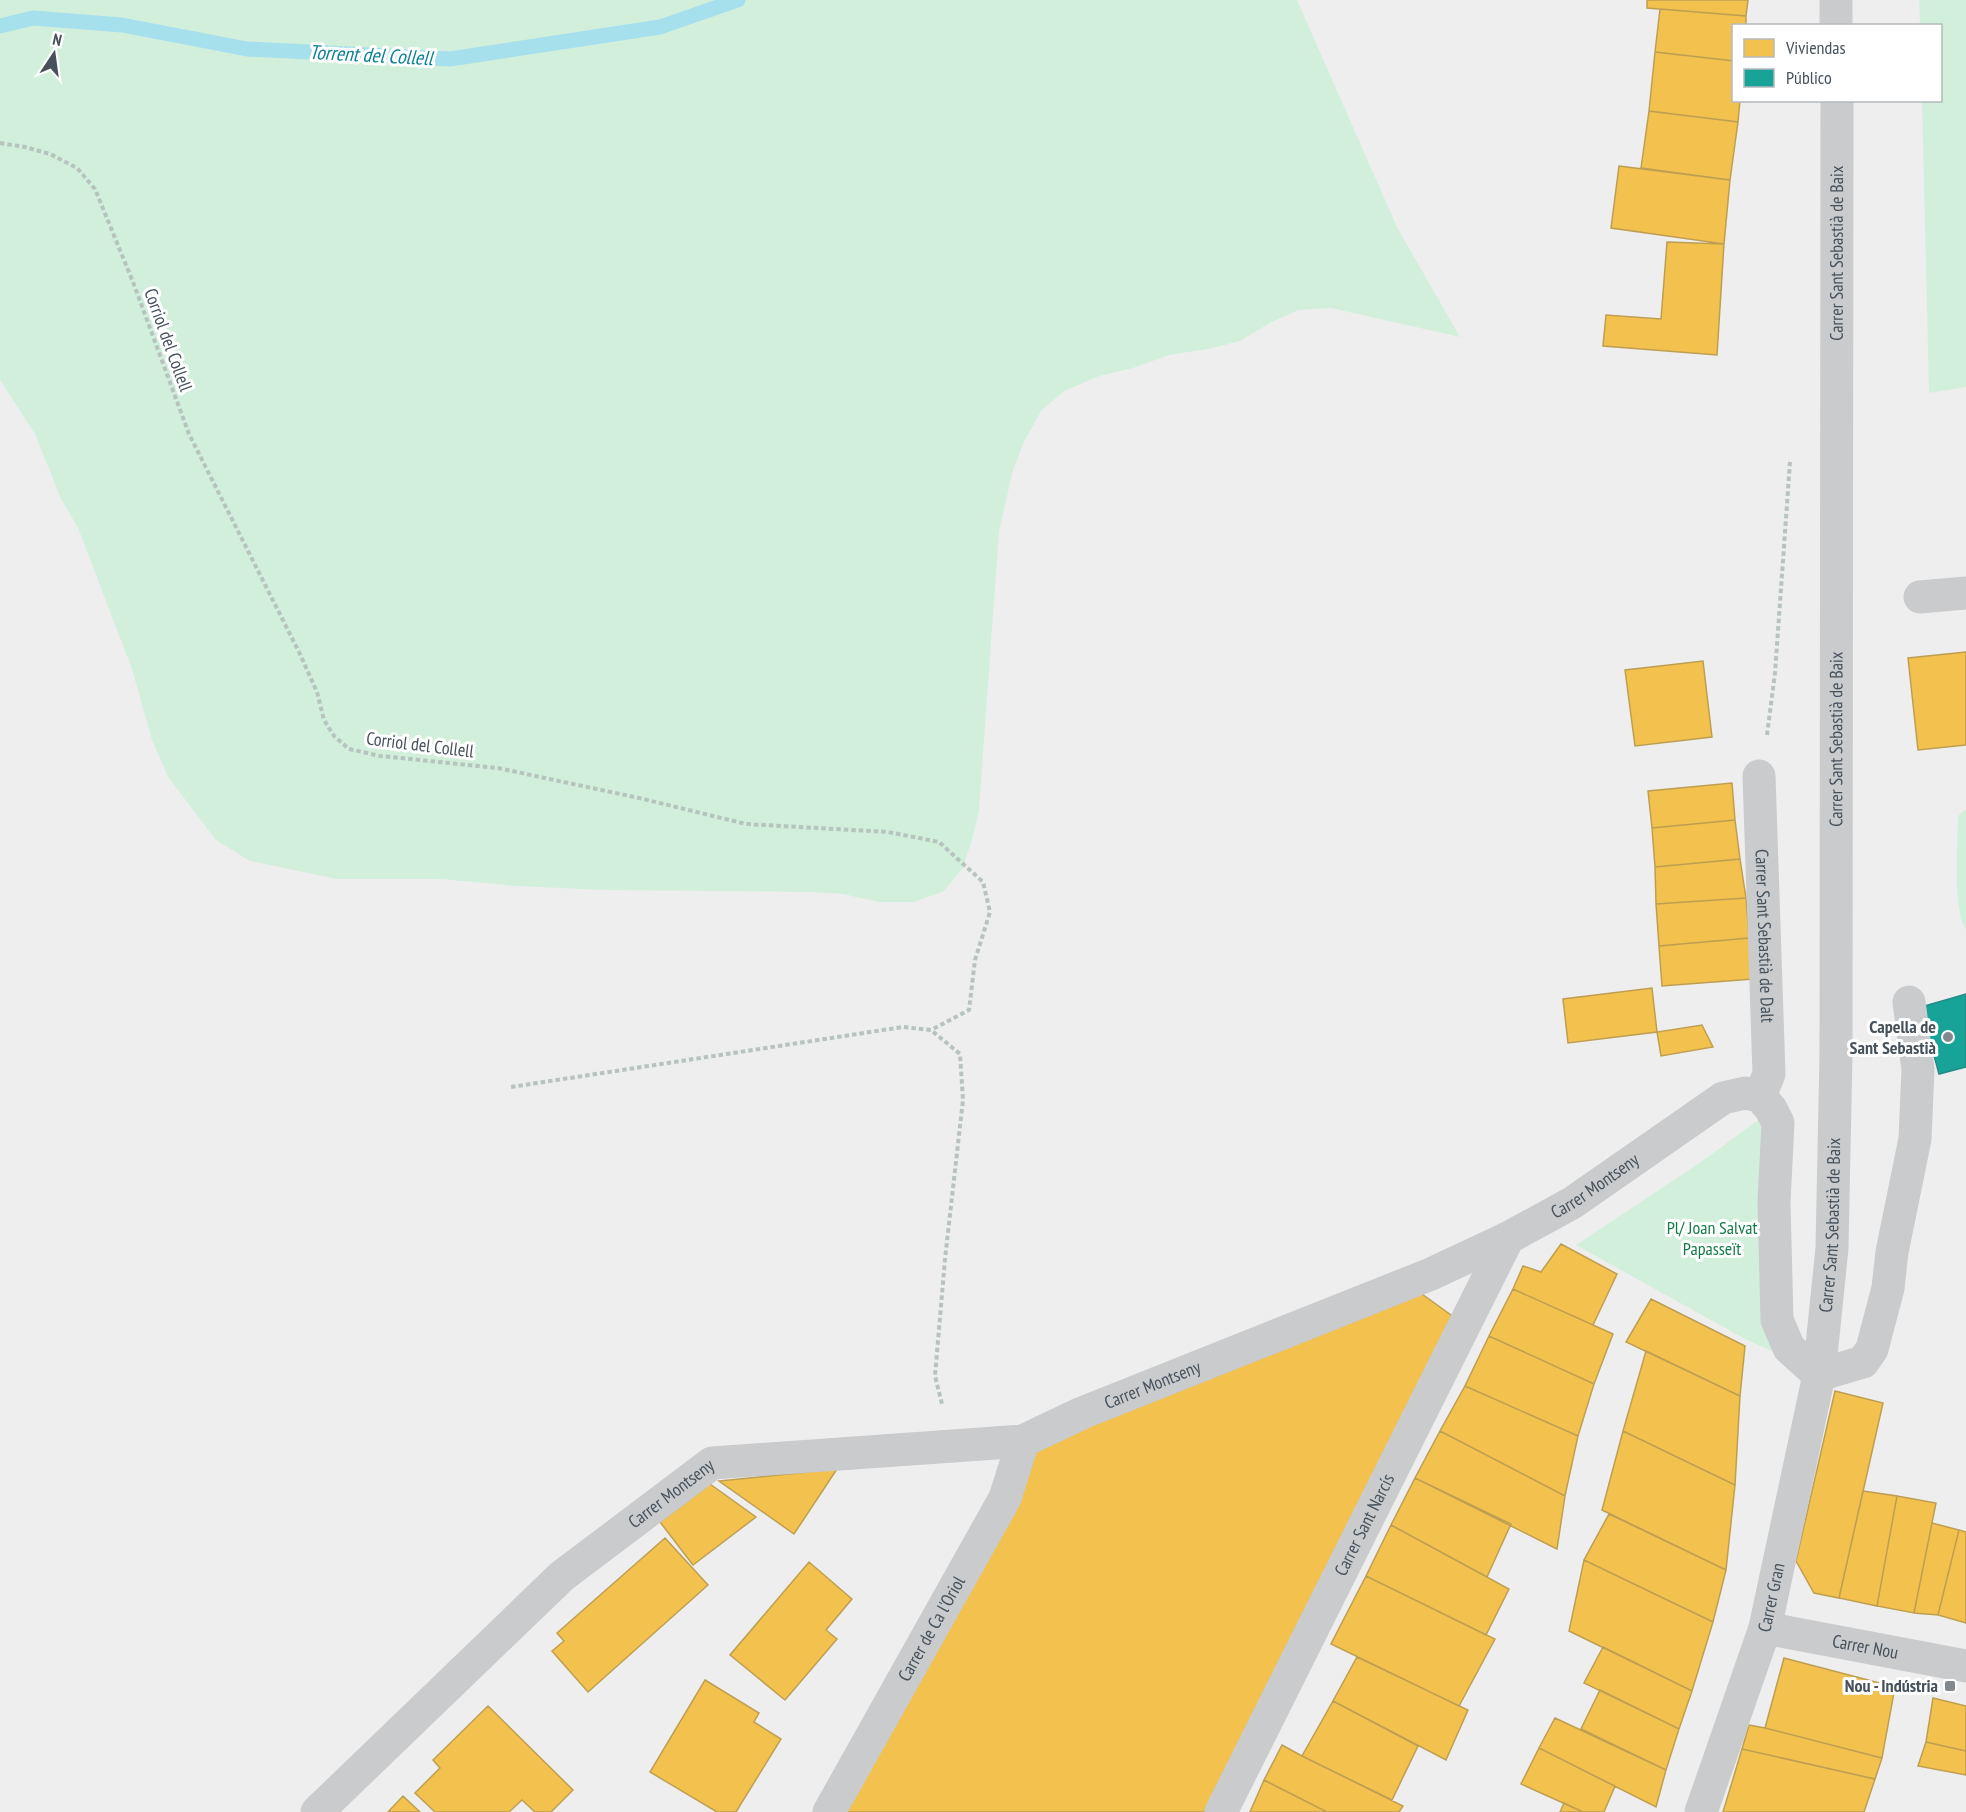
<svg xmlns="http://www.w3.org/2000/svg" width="1966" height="1812" font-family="'PT Sans Narrow',sans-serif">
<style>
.green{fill:#d2efdc}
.homes{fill:#f2c14e;stroke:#be9f52;stroke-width:1.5}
.public{fill:#17a398;stroke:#258a86;stroke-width:1.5}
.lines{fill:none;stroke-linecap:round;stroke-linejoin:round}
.stream{stroke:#a7e0ed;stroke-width:15}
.path{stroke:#b6c3be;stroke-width:4;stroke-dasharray:4.5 3;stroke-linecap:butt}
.minor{stroke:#c9cbcd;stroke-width:33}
.poi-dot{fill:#81888e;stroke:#fff;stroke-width:2}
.labels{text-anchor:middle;stroke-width:6;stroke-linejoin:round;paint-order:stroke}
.street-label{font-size:18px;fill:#46515b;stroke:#fff}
.poi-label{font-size:18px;font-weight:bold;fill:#46515b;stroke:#fff;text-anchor:end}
.park-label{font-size:18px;fill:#167c47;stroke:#fff}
.water-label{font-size:20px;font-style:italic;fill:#0c8099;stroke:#fff}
</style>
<rect width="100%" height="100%" fill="#efeeee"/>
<!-- green -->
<path class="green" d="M0,0H1297L1397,227L1460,337L1331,308L1298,310L1270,323L1240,341L1208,349L1169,355L1133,368L1099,376L1064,391L1041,411L1025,440L1013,470L999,531L979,810L972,840L962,869L944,891L914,902H879L843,894L811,892L604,890L517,886L440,879H337L250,861L216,840L168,777L152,740L132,669L78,528L61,499L35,434L0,380Z
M1919,0H1966V387L1929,393L1922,101L1940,100V26L1920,25Z
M1966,809V929C1952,911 1958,841 1958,816Z
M1777,1106L1778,1354L1745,1339L1576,1245L1701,1162Z"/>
<!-- homes -->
<path class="homes" d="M1647,0H1748L1746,16L1647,8Z
M1660,9L1746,16V26H1734V61L1655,52Z
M1655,52L1734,61V100H1740L1738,122L1649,111Z
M1649,111L1738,122L1730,180L1641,168Z
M1619,166L1730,180L1724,244L1611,228Z
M1667,242L1724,244L1717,355L1603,346L1606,315L1661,319Z
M1966,652V745L1918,750L1908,658Z
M1703,661L1712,737L1635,746L1625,670Z
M1732,783L1735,820L1652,828L1648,791Z
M1735,820L1740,859L1655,867L1652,828Z
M1740,859L1746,898L1656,904L1655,867Z
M1746,898L1749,938L1659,946L1656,904Z
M1749,938L1753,979L1662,986L1659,946Z
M1652,988L1657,1032L1568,1043L1563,999Z
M1702,1025L1713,1047L1661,1056L1657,1032Z
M1561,1244L1617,1274L1593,1325L1513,1289L1523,1266L1541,1272Z
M1513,1289L1613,1334L1594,1384L1489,1336Z
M1422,1294L1455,1318L1205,1812H840L1032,1449Z
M1651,1299L1745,1346L1740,1396L1626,1342Z
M1489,1336L1594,1384L1578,1436L1465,1386Z
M1646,1351L1740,1396L1735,1485L1623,1431Z
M1465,1386L1578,1436L1565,1496L1440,1431Z
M1835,1391L1883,1403L1839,1598L1814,1593L1796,1561Z
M1440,1431L1565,1496L1557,1549L1415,1478Z
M1623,1431L1735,1485L1726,1570L1602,1510Z
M837,1469L794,1534L719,1481Z
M1415,1478L1511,1524L1487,1577L1391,1525Z
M710,1484L756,1517L693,1565L660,1522Z
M1863,1491L1897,1496L1877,1606L1839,1598Z
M1897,1496L1936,1503L1914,1613L1877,1606Z
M1609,1514L1726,1570L1713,1622L1584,1560Z
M1932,1523L1959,1530L1938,1615L1914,1613Z
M1391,1525L1509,1589L1486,1635L1366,1576Z
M1959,1530L1966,1532V1623L1938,1615Z
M665,1538L708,1585L588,1692L552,1651L564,1641L557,1633Z
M1584,1560L1713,1622L1692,1691L1569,1631Z
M809,1562L852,1599L826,1630L837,1639L785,1700L730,1655Z
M1366,1576L1495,1639L1459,1706L1331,1644Z
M1603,1647L1692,1691L1679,1729L1584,1683Z
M1357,1657L1468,1710L1446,1760L1333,1701Z
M1784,1658L1895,1687L1882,1758L1765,1728Z
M705,1680L759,1713L754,1722L781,1739L736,1812H717L650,1772Z
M1600,1690L1679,1729L1666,1770L1581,1729Z
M1933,1698L1966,1706V1751L1926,1742Z
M1333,1701L1418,1746L1392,1800L1302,1756Z
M488,1706L573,1790L551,1812H535L522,1800L509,1812H435L415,1793L440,1768L433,1760Z
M1555,1718L1666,1770L1656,1807L1539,1748Z
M1749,1725L1765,1728L1882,1758L1875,1779L1742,1749Z
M1926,1742L1966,1751V1775L1918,1766Z
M1282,1745L1302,1756L1403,1806L1399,1812H1327L1264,1780Z
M1539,1748L1615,1786L1604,1812H1583L1521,1784Z
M1742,1749L1875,1779L1864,1812H1723Z
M1264,1780L1327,1812H1250Z
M403,1796L420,1812H388Z
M1564,1803L1583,1812H1560Z"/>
<!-- public -->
<path class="public" d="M1966,994V1067L1939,1074L1921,1007Z"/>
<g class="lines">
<!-- stream -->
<path class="stream" d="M0,26L33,18L122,25L247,49L450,59L660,27L738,0"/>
<!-- path -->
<path class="path" d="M0,143L25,147L50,154L77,168L95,189L133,282L189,434L299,652L317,692L324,720L334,736L349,749L380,756L498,768L639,798L746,824L888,832L939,842L983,882L990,912L975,960L969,1010L931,1030
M1767,735L1775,673L1790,462
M511,1087L903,1027L931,1030L960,1054L963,1100L945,1259L935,1376L942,1404"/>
<!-- minor -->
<g class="minor">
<path d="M1836,0V26"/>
<path d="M1920,597L1966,593"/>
<path id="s1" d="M1759,776L1769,1074L1760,1096"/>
<path d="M1819,1375L1863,1362L1872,1349L1888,1288L1892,1252L1915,1139L1918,1069L1909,1002"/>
<path id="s2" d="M1765,1628L1966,1666"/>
<path id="s3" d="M317,1812L562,1576L712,1463L1023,1441L1082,1413L1431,1274L1508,1238L1572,1203L1723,1098L1745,1093L1760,1096L1771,1109L1778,1123L1774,1202L1777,1320L1789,1348L1819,1375"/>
<path id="s4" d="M829,1812L1005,1498L1023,1441"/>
<path id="s5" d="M1221,1812L1508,1238"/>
<path id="s6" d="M1701,1812L1765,1628L1819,1375L1832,1248L1836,1054L1837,100"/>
</g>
</g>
<!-- markers -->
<g class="poi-dot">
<circle cx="1948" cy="1037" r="6"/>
<rect x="1944" y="1680" width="12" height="12" rx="3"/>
</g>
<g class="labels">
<!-- street labels -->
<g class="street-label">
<text dy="6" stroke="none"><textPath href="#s6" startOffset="1576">Carrer Sant Sebastià de Baix</textPath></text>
<text transform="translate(168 340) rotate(70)" y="6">Corriol del Collell</text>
<text dy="6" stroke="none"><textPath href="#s6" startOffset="1090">Carrer Sant Sebastià de Baix</textPath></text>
<text transform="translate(420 745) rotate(7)" y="6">Corriol del Collell</text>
<text dy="6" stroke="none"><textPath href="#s1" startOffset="160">Carrer Sant Sebastià de Dalt</textPath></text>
<text dy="6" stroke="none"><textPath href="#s3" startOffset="1467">Carrer Montseny</textPath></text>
<text dy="6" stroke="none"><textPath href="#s6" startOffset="604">Carrer Sant Sebastià de Baix</textPath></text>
<text dy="6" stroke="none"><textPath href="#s3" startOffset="981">Carrer Montseny</textPath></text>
<text dy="6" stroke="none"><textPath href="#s3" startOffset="477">Carrer Montseny</textPath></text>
<text dy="6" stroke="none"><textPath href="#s5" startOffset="321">Carrer Sant Narcís</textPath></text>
<text dy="6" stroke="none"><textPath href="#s6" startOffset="226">Carrer Gran</textPath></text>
<text dy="6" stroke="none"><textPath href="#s4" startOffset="210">Carrer de Ca l'Oriol</textPath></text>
<text dy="6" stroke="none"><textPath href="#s2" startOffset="102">Carrer Nou</textPath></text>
</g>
<!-- poi labels -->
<g class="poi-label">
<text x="1936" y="1033">Capella de<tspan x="1936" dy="21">Sant Sebastià</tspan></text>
<text x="1938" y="1692">Nou - Indústria</text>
</g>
<!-- park labels -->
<g class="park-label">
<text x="1712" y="1234">Pl/ Joan Salvat<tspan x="1712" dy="21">Papasseït</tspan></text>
</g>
<!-- water labels -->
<g class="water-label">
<text transform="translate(371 55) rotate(3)" y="7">Torrent del Collell</text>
</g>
</g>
<!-- legend -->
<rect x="1732" y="24" width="210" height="78" fill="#ffffff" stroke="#b5b9bd" stroke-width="1.5"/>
<rect x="1744" y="39" width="30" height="18" fill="#f2c14e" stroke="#b5b9bd" stroke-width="1.5"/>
<text x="1786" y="54" font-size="18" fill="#46515b">Viviendas</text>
<rect x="1744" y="69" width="30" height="18" fill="#17a398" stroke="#b5b9bd" stroke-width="1.5"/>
<text x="1786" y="84" font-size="18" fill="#46515b">Público</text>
<!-- north arrow -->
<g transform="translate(54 54) rotate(13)" stroke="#ffffff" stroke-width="4.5" paint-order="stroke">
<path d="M0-4.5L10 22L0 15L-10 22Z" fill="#46515b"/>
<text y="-9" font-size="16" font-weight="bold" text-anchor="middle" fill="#46515b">N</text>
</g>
</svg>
